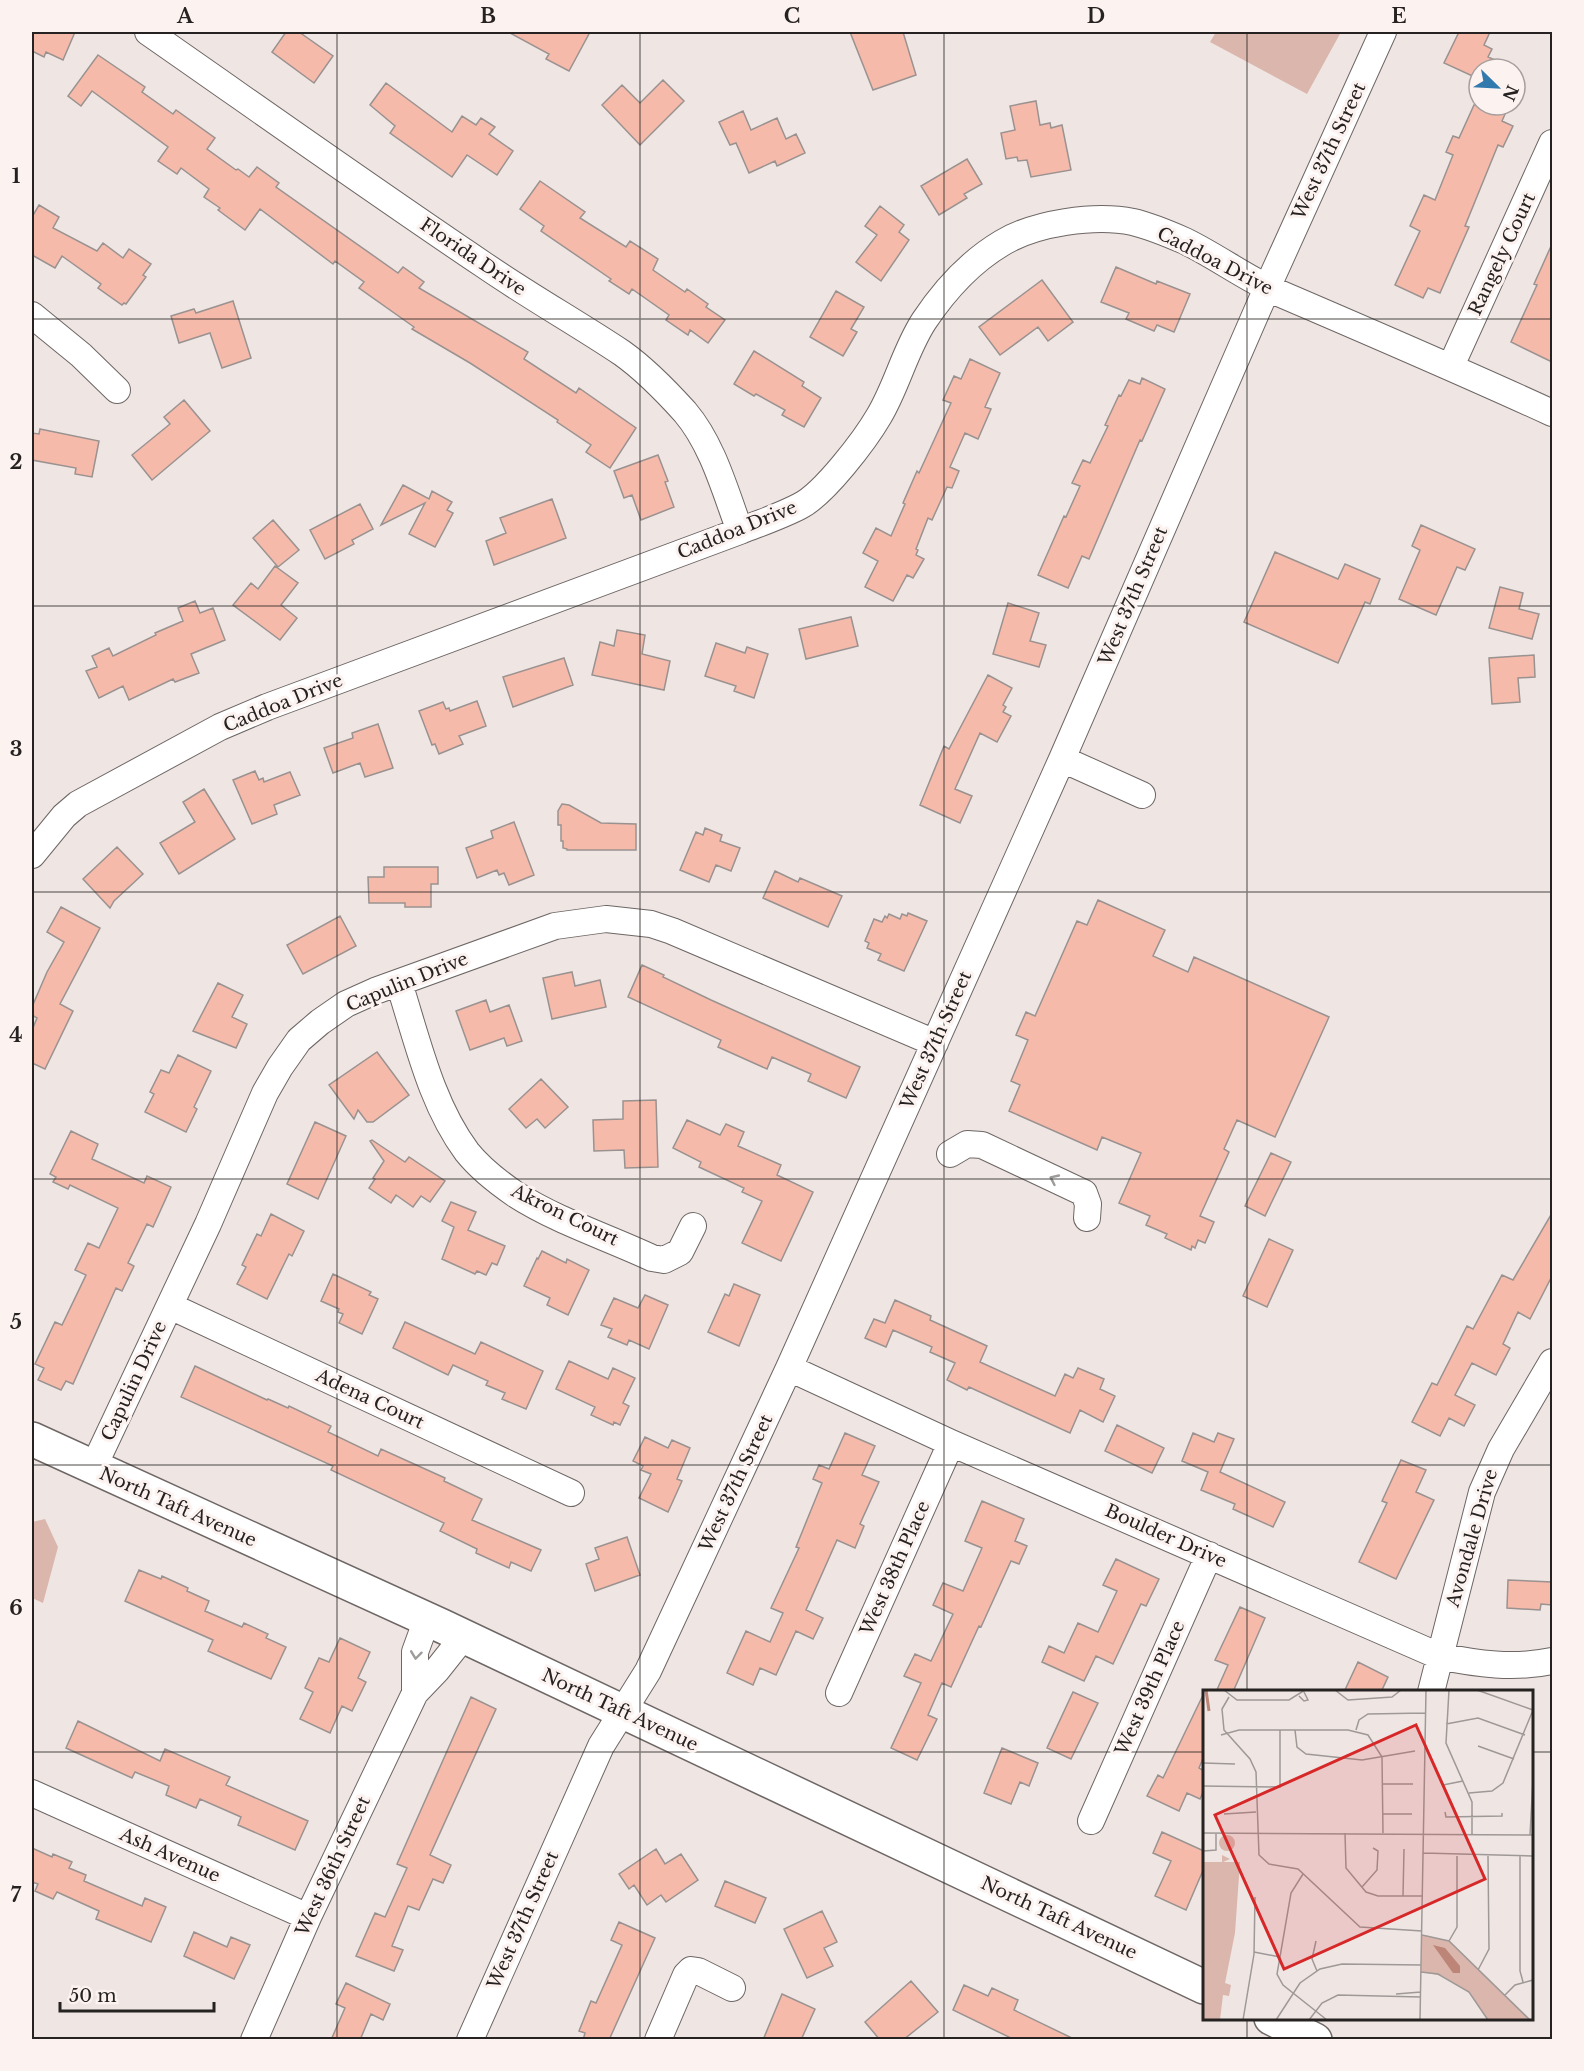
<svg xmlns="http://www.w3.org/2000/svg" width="1584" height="2071" font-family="'Libre Baskerville',serif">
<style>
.green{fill:#dbb6ad}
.building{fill:#f6baab;stroke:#9a9290;stroke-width:1.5}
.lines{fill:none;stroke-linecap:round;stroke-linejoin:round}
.minor-casing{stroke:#6d6664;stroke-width:28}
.major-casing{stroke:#6d6664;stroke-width:36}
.minor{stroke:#fff;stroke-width:26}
.major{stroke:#fff;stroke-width:33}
.oneway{stroke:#9d9c9b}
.grid{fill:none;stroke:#252221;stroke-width:1.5;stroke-opacity:0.55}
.labels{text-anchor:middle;stroke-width:6;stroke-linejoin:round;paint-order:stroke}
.street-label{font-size:18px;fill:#252221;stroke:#fcf3f1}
.inset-river{fill:none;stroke:#bd8577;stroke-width:3}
.inset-road{fill:none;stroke:#9e9896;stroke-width:1.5}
.view{fill:#d62828;fill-opacity:0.15;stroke:#d62828;stroke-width:3}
.inset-edge{fill:none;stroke:#252221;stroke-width:3}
.neatline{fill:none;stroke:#252221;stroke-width:2}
.grid-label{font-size:20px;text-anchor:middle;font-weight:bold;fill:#252221}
</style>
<rect width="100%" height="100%" fill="#efe6e4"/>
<!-- green -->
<path class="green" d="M1216,32H1341L1307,94L1210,42Z
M45,1519L58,1547L43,1603L32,1598V1522Z"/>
<!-- building -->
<path class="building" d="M32,32H75L63,60L46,52L44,57L32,51Z
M286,32H299L333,56L314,83L272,52Z
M508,32H590L569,71L546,59L549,54Z
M850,32H903L916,75L873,90Z
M1459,32H1490L1484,45L1492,49L1488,57L1515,69H1479V79L1444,63Z
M98,55L145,87L142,92L173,114L176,110L215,138L207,149L236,170L238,169L249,177L257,167L279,183L276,187L398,273L403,267L424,282L419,288L528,352L524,359L576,393L579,388L636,428L610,468L586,452L591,445L557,422L558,420L470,363L412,329L414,327L359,288L364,282L335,261L333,264L260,209L245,230L218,210L220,208L204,197L209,189L181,168L177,174L158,161L168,147L92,91L81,106L68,96Z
M663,80L684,101L640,145L602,105L622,85L640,103Z
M386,83L452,132L462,116L476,125L481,118L495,127L489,134L513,151L497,175L467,155L452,177L390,133L395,126L370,105Z
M1036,101L1040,125L1050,123L1051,128L1062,125L1071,170L1031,177L1027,160L1018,161L1017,157L1006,159L1001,133L1015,130L1010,106Z
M1474,105H1509L1502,121L1513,126L1503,147L1498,145L1465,226L1469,227L1440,293L1428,288L1423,298L1395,285L1420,231L1410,226L1424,195L1435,200L1453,155L1446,152L1453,136L1459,138Z
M743,111L751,130L777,118L786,139L796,134L805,153L777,166L775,161L749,173L736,143L730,145L719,122Z
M967,159L982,184L964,194L967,198L939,215L921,186Z
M540,181L585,212L580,218L626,247L630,241L658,259L653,270L685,292L687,289L708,304L706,307L725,320L708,343L690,330L688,335L666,320L669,315L632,289L629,294L609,281L611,279L541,231L544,226L520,209Z
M39,205L59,217L53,228L97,251L103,243L123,258L129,249L151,264L143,275L146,277L126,304L124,303L122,305L98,288L101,284L62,256L55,268L32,255V217Z
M880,206L904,225L899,232L909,240L881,281L856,262L877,235L865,226Z
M1552,244V362L1511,342L1537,285L1534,284Z
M1116,267L1156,284L1157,281L1190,294L1174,332L1157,325L1154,331L1126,319L1129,313L1101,302Z
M1042,280L1073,322L1048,341L1038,327L1000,355L979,327Z
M836,291L864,307L851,329L857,332L843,356L810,337Z
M233,301L251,358L222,368L210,333L179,343L171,316L194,309L196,313Z
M754,351L804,382L802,386L821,398L804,427L782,415L785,410L756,394L754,396L734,384Z
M970,359L1000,373L985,407L991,409L978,439L965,433L950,467L959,471L952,488L947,487L932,520L928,518L916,549L918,550L916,555L924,559L913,578L907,575L893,601L865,587L878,561L863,553L876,528L891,536L905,504L903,503L917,471L919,473L951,403L943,400L954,376L961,379Z
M1142,378L1165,389L1142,441L1140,440L1089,559L1082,556L1068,588L1038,575L1064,516L1066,517L1080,486L1072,483L1083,460L1090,463L1108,426L1105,425L1119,395L1121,396L1129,380L1140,384Z
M184,400L210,431L152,480L132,455L170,424L164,417Z
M40,429L99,441L92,477L75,474L76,468L32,460V433L39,434Z
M658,455L668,481L665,482L674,507L641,520L632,495L624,498L614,471Z
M403,485L429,499L432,491L452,502L447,510L453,513L435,547L409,534L425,503L381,525Z
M552,499L566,538L494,565L486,541L506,533L500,518Z
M360,504L373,529L352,540L354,544L325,559L310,530Z
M273,520L299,550L278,567L253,538Z
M1421,525L1475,549L1465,570L1457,567L1436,615L1399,599L1420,550L1412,546Z
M1275,552L1338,579L1345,564L1380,579L1370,604L1365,602L1338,663L1244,622Z
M275,566L298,583L281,605L297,618L280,640L233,605L251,583L258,589Z
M1500,587L1523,593L1519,609L1539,614L1532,639L1489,628Z
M195,601L200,613L213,608L225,640L191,654L199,673L175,682L173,679L129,700L123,686L99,698L86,671L97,667L92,656L109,648L113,656L156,635L155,633L183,621L178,608Z
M1008,603L1039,613L1030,641L1046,645L1039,667L993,654Z
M851,617L858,646L806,659L799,629Z
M617,630L645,635L642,654L670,661L664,690L592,675L600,642L614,646Z
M716,643L745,653L747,647L768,654L754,698L734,691L736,686L705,676Z
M1534,655L1535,677L1518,678L1520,702L1492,704L1489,658Z
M564,658L573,685L513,707L503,677Z
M988,675L1012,688L1003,705L1006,707L1003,712L1011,716L997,742L980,733L955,789L972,796L960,823L920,805L944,746L949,749Z
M477,701L486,726L459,736L463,744L439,754L435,744L432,745L419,711L443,702L446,709L449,708L450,711Z
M378,724L393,768L365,777L360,763L333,773L324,748L353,738L352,733Z
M255,771L259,780L263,778L264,782L290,772L300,795L274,805L277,814L252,824L233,780Z
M204,789L235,839L179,874L160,843L195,822L183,802Z
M562,804L569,805L601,823L636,824V850H567V849L563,848V841H561V825H558V811Z
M514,822L534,875L509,885L504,873L499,875L497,870L477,878L466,848L493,838L491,831Z
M705,828L722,835L720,841L740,848L731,871L716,865L709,882L680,870L696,832L703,835Z
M117,847L143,874L114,901L110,908L83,879Z
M384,867H438V884H431V907H405V903H369L368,877H384Z
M775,871L798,882L800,878L842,896L828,927L763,898Z
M1098,900L1165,930L1153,956L1188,972L1194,957L1329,1017L1275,1137L1237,1120L1224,1149L1229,1152L1200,1216L1214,1222L1205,1243L1198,1240L1195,1248L1192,1246L1191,1250L1165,1238L1167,1234L1146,1225L1150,1216L1119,1203L1141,1153L1102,1137L1097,1150L1009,1111L1020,1085L1011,1081L1028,1040L1016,1035L1026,1012L1035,1016L1077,921L1087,925Z
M61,907L100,928L60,1004L73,1011L45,1069L32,1063V1030L37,1018L32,1015V1007L47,972L64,942L47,932Z
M908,913L927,921L904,971L878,960L881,954L867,948L869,943L865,941L874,919L882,922L885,916L887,918L889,914L900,919L902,914L907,916Z
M340,916L356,946L303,974L287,945Z
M642,965L664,975L663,977L711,1000L860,1067L846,1098L808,1081L811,1074L772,1057L767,1069L718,1047L721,1040L628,997Z
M572,972L575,986L600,980L606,1007L552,1019L543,978Z
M218,983L243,995L232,1017L247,1024L236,1048L193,1031Z
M486,1000L490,1012L509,1005L522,1041L507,1046L504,1038L470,1050L456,1011Z
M377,1052L409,1095L373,1122H367L358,1110L354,1119L329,1085Z
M178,1055L211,1071L194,1107L197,1109L186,1132L145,1112L154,1094L150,1092L161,1070L169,1073Z
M541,1079L568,1107L545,1128L537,1119L526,1128L509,1109Z
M656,1100L658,1167L625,1168L624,1150L594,1151L593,1120L623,1119V1101Z
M687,1120L720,1135L726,1124L744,1132L738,1146L781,1165L777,1175L813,1192L781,1261L742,1243L762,1201L742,1192L744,1188L699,1167L701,1162L673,1148Z
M315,1122L346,1136L318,1199L287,1184Z
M71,1131L98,1144L92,1159L144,1183L147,1176L171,1187L153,1227L147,1224L128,1263L134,1266L122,1291L116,1288L73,1384L66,1381L61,1390L38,1380L44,1368L35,1364L55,1322L62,1325L86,1275L75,1270L88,1243L99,1248L118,1208L70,1185L68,1189L53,1182L56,1177L50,1174Z
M372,1140L405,1162L409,1157L445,1181L430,1202L421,1196L413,1207L396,1195L391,1203L369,1188L375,1179L373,1178L384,1161L370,1141Z
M1271,1153L1291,1162L1265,1216L1245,1206Z
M451,1202L476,1212L468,1230L505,1246L497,1265L492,1263L486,1275L477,1271L475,1274L442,1259L454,1227L442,1221Z
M1552,1213V1276L1530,1319L1518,1312L1503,1344L1510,1348L1496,1375L1472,1363L1455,1395L1475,1405L1464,1426L1449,1418L1440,1436L1412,1422L1432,1383L1437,1385L1467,1326L1473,1329L1502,1275L1513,1280Z
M271,1214L304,1231L292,1256L289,1254L267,1299L237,1284L246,1267L242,1265L257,1234L261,1236Z
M1269,1239L1293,1250L1267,1307L1243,1296Z
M542,1251L566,1263L567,1259L589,1270L568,1315L547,1305L550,1298L524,1286L537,1258L538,1259Z
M333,1274L371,1292L369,1295L378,1299L362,1334L339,1323L343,1314L338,1312L339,1309L321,1301Z
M734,1284L760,1295L739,1346L708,1332L725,1294L729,1296Z
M645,1295L668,1305L649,1349L629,1340L627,1345L608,1337L612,1329L601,1325L614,1298L638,1308Z
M895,1300L931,1316L930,1320L987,1346L980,1362L1055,1396L1065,1374L1073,1378L1078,1368L1104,1379L1100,1389L1115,1396L1103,1422L1080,1410L1070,1433L969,1387L967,1390L947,1380L955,1363L930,1352L932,1347L893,1330L886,1347L865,1338L874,1319L885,1323Z
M405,1322L475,1354L481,1342L543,1371L526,1409L502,1399L505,1393L486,1385L488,1381L453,1365L448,1375L393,1348Z
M569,1361L608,1379L613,1368L635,1378L623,1403L629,1406L620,1425L614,1422L613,1425L591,1415L595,1407L556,1389Z
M195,1366L267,1400L268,1399L288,1408L289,1406L331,1426L328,1432L378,1456L381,1449L445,1478L444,1481L482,1499L472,1520L541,1550L531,1571L511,1562L509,1568L476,1553L477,1549L440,1531L444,1523L331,1470L333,1466L181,1397Z
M1117,1425L1164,1448L1152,1473L1105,1451Z
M845,1433L875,1446L862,1475L879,1482L860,1524L864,1526L855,1548L837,1540L806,1610L823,1618L813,1639L796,1631L776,1675L760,1668L753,1685L727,1673L746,1631L770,1642L783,1613L771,1608L799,1548L796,1547L822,1483L813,1479L819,1465L829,1469Z
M1193,1433L1214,1442L1218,1433L1234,1439L1220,1472L1285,1502L1273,1527L1233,1509L1235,1504L1201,1490L1208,1472L1182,1461Z
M645,1437L668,1448L672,1440L690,1448L677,1479L682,1481L668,1512L639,1498L651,1474L641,1470L643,1466L633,1461Z
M1401,1460L1426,1470L1416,1492L1434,1500L1396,1579L1359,1562L1387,1503L1382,1501Z
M982,1501L1024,1519L1015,1541L1027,1546L1019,1564L1011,1561L981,1627L979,1626L951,1687L942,1683L928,1715L937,1719L917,1760L891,1748L921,1683L904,1676L915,1654L931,1661L953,1614L933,1605L943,1583L963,1591L982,1548L965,1541Z
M627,1537L640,1575L595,1591L586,1564L599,1559L595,1548Z
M1116,1559L1159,1579L1146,1606L1141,1604L1113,1664L1096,1656L1084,1681L1042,1662L1049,1646L1064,1653L1078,1623L1098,1632L1117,1591L1103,1585Z
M139,1570L161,1579L162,1576L188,1588L187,1591L209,1601L205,1611L242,1627L244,1623L268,1634L266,1638L286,1647L271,1679L208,1651L213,1640L125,1601Z
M1508,1580L1552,1582V1605L1541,1604L1540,1610L1507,1608Z
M1240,1607L1265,1618L1233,1692H1216L1228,1665L1215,1660Z
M340,1638L370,1652L358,1678L366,1682L352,1711L342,1706L330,1733L300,1719L313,1692L305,1688L319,1658L329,1662Z
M1358,1662L1388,1677L1381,1692H1344Z
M1073,1692L1098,1703L1071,1759L1047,1748Z
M1204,1693V1756L1199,1768L1204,1771V1790L1200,1799L1187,1793L1179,1811L1147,1796L1158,1775L1163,1778Z
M471,1697L496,1709L430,1855L451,1865L443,1883L433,1879L419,1910L408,1906L392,1946L403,1950L394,1971L356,1956L375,1913L385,1917L407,1868L397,1864Z
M78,1721L160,1761L165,1749L230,1777L226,1785L308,1821L295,1850L238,1825L241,1817L200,1799L196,1808L166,1795L169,1786L135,1772L132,1778L66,1748Z
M1002,1748L1038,1763L1029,1786L1020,1782L1011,1804L984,1793Z
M1162,1832L1204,1851V1868L1186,1910L1155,1896L1171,1861L1153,1853Z
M32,1848L52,1857L53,1854L72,1862L69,1868L86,1875L84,1881L142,1906L145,1898L166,1907L151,1942L96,1919L99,1911L57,1892L53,1899L35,1891L38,1884L32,1882Z
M656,1849L665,1864L681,1854L698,1880L666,1902L661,1895L647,1905L634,1885L629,1889L619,1874Z
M725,1881L766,1898L755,1923L715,1906Z
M822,1911L837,1942L824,1948L833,1966L807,1978L784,1929Z
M619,1922L655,1938L609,2040H583L585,2033L579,2031L591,2001L596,2003L622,1945L611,1940Z
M194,1932L227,1947L231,1937L250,1945L234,1979L184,1956Z
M911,1981L938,2012L903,2040H880L865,2022Z
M346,1983L390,2004L383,2020L371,2014L360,2040H331L345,2008L336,2004Z
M964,1985L988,1996L992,1988L1018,2000L1014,2010L1076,2040H1015L953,2010Z
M782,1994L815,2009L801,2040H763Z"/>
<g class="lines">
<defs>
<path id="minor" d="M148,32C260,110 371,189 484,265C529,296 577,323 622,353C646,370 666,391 685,412C713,445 725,491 740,531
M32,315L81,355L117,390
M1451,366L1552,143
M1062,759L1142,795
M32,855L64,816L78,804L220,727L267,707L740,531C760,523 781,516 800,506C824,494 865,440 879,416C897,386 905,350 924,321C944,291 970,262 1002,243C1035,223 1095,214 1133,222C1150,226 1169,234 1185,241C1218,257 1248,280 1281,294C1372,333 1463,372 1552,413
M399,983C417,1039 431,1104 467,1152C479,1167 499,1183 515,1194C557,1221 607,1237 652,1258L664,1260L680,1252L693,1226
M950,1154L967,1144L982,1145L1084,1193L1088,1204L1087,1218
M170,1306L571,1493
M789,1368L951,1443L1439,1656C1477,1664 1514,1669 1552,1661
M93,1468L208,1224L265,1093L280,1067L299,1040L320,1022L346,1004L375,991L555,926L606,919L651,924L672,931L935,1043
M1431,1692L1482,1492L1501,1449L1552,1362
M415,1693V1652L427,1619
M839,1693L951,1443
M32,1793L308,1917
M1091,1821L1209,1555
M254,2040L308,1917L415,1693L437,1670L464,1636
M470,2040L601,1746L648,1671L789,1368L1062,759L1267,288L1383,32
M658,2040L686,1975L691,1970L698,1971L732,1988"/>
<path id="major" d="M32,1439L442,1626L1204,1987
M1271,2018L1315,2040"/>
</defs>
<!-- minor casing -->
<use href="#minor" class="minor-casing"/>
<!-- major casing -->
<use href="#major" class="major-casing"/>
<!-- minor -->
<use href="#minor" class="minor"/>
<!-- major -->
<use href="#major" class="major"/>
</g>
<!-- one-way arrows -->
<defs><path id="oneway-chevron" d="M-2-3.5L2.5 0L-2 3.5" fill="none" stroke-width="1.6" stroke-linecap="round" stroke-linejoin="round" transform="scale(1.5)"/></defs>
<g class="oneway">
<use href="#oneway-chevron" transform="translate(1054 1179) rotate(-155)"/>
<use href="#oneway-chevron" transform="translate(416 1655) rotate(97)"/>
</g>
<!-- grid -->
<path class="grid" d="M337,32V2040M640,32V2040M944,32V2040M1247,32V1692M32,319H1552M32,606H1552M32,892H1552M32,1179H1552M32,1465H1552M32,1752H1204M1532,1752H1552M1247,2018V2040"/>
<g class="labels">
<!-- street labels -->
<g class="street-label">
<text transform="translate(1329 151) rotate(-65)" y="6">West 37th Street</text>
<text transform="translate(1502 254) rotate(-65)" y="6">Rangely Court</text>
<text transform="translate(473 257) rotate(34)" y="6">Florida Drive</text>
<text transform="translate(1215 261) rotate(27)" y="6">Caddoa Drive</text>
<text transform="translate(737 530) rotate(-22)" y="6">Caddoa Drive</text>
<text transform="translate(1133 596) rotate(-67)" y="6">West 37th Street</text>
<text transform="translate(283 703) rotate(-22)" y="6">Caddoa Drive</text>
<text transform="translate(407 982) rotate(-22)" y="6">Capulin Drive</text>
<text transform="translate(936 1040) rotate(-66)" y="6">West 37th Street</text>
<text transform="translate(565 1215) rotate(26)" y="6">Akron Court</text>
<text transform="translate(134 1381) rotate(-65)" y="6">Capulin Drive</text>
<text transform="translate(370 1399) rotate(25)" y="6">Adena Court</text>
<text transform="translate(736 1483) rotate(-65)" y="6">West 37th Street</text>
<text transform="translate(178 1507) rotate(24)" y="6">North Taft Avenue</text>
<text transform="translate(1166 1536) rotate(24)" y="6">Boulder Drive</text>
<text transform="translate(1472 1538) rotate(-74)" y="6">Avondale Drive</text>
<text transform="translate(895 1568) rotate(-66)" y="6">West 38th Place</text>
<text transform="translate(1150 1688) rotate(-66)" y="6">West 39th Place</text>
<text transform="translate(620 1710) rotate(25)" y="6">North Taft Avenue</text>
<text transform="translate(170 1855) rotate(24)" y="6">Ash Avenue</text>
<text transform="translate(333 1866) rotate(-65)" y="6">West 36th Street</text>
<text transform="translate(1059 1918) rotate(25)" y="6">North Taft Avenue</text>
<text transform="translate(523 1920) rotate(-66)" y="6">West 37th Street</text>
</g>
</g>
<!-- overview -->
<g transform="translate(1203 1690)">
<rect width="330" height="330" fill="#efe6e4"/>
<path d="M16 153a8 8 0 1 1 16 0a8 8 0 1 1-16 0ZM19,165L27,169L20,172H37L32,243L22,293L28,295L26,306L20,305L17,330H0V172H19ZM219,245L246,251L327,330H285L266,302L240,286L218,282Z" fill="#dbb6ad"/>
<path d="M230,255L242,258L257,276V283H250Z" fill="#bd8577"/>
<path class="inset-river" d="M3,0L6,21"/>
<path class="inset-road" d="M21,0L34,10H86L102,0M132,0L145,10L189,7L198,0M246,0L243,53L269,112V145M96,6L101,11L105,10L101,2M26,7L19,19L21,40L47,69L53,82L56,165L66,174L95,179L157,237L219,241M243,34L275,28L322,45M92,40L94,57L103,64L159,70L212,61M153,40L156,30L165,24L222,23M18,45L36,40H145L165,45L179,67L180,143M275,56L311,69M0,73L32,74M179,94H210M240,95L260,91M0,96L77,97V40M266,103L289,101L300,93L330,20L274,0M242,122L243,127L299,126V123M21,124L53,122M180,124H209M0,143L330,145M142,143L143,178L163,202L175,206H219M327,145L330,90M0,161L13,160V143M220,163L330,166M317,166V281L320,292M100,184L88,203L74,284L80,295L124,330M159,197L174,180L175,161L170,158M200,206L201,159M219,245L246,251L327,330M113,251L109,269L114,281M246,251L254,237V166M51,262L77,267M275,280L286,259L285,166M218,282L235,284L266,302L285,330M193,304L218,302M302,305L312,295L330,290M40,330L51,264L52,207M73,330L97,293L117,279L139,274L218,275M106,330L119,313L135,305L218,307M217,330L223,0"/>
<path class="view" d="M213,35L282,189L81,279L12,125Z"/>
<rect width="330" height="330" class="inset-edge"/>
</g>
<!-- border -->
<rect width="1584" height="2071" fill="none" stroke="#fcf3f1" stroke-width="66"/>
<!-- north arrow -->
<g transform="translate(1497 87) rotate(114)"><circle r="28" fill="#fcf3f1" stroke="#a69f9e" stroke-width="1.5"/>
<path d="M0-4.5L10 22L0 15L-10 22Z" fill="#3279ad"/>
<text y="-9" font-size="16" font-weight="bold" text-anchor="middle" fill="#252221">N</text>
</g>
<!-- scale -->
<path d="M60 2002v9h154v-9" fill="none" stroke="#252221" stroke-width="3"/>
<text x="69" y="2002" font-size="18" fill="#252221" stroke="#fcf3f1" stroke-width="4.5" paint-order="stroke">50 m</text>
<rect x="33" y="33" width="1518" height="2005" class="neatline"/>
<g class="grid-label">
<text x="185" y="23">A</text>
<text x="488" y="23">B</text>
<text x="792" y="23">C</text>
<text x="1096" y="23">D</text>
<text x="1399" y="23">E</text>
<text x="16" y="183">1</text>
<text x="16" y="469">2</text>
<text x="16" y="756">3</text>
<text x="16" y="1042">4</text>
<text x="16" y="1329">5</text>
<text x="16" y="1615">6</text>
<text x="16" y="1902">7</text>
</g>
</svg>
